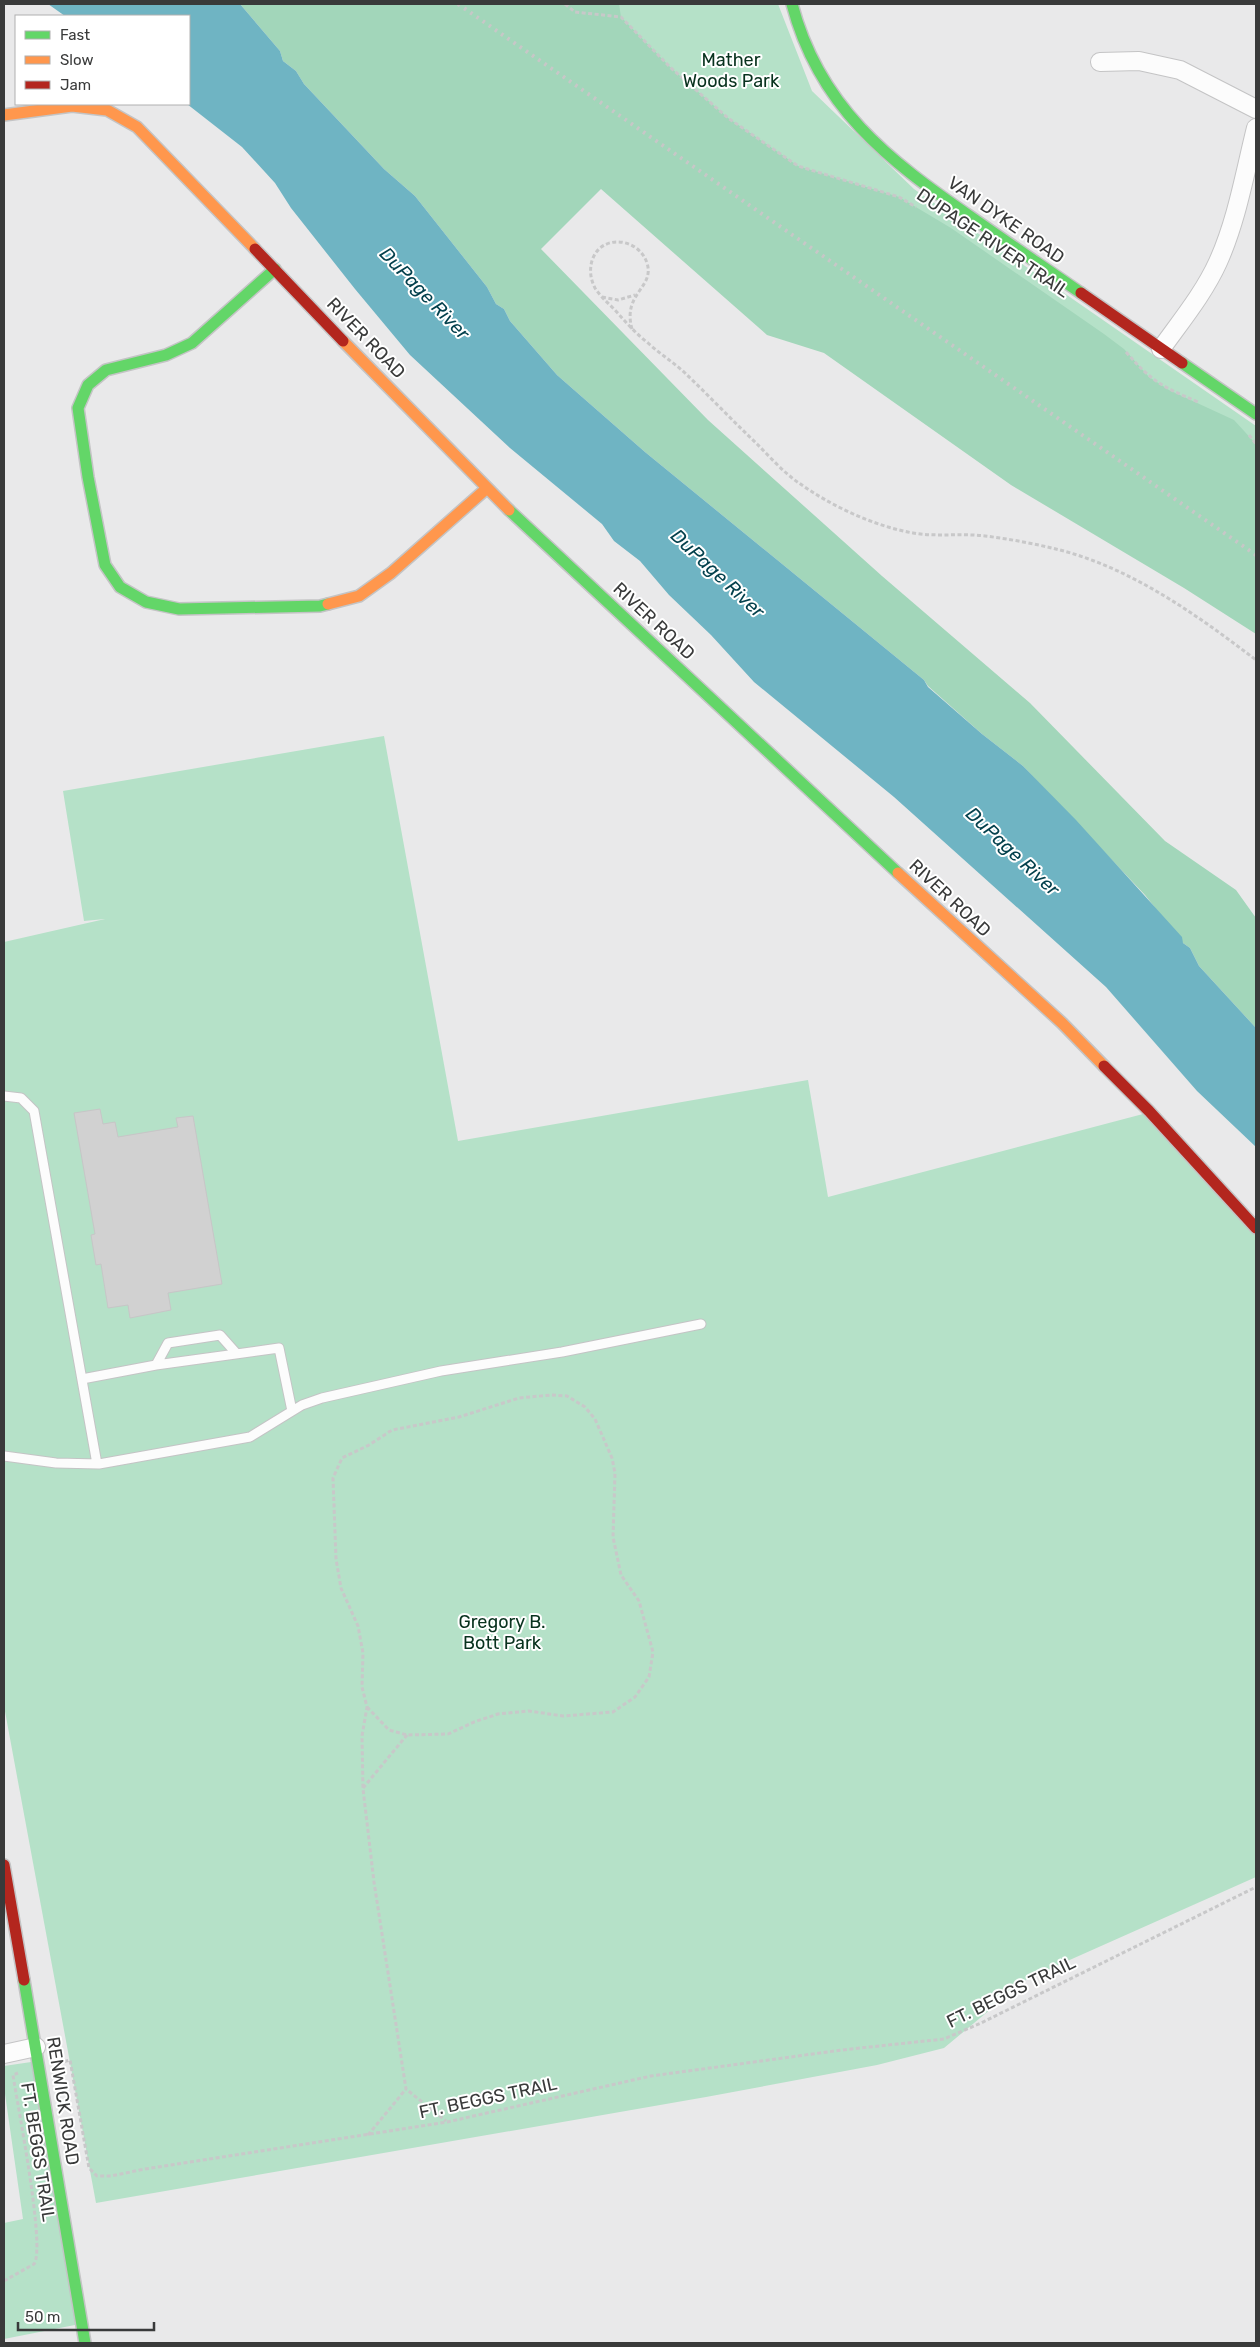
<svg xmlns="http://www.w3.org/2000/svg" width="1260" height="2347" font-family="Rubik,sans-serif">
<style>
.green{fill:#b5e1c8}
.forest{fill:#a2d6ba}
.water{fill:#6fb4c3}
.building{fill:#d1d1d1;stroke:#c7c6c7}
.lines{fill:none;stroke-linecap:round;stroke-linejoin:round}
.lane-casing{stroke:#c4c4c5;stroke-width:11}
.street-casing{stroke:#c4c4c5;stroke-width:20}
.fast-casing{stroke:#c4c4c5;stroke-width:14}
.slow-casing{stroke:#c4c4c5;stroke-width:14}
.jam-casing{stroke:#c4c4c5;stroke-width:14}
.path{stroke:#c8c8c9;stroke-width:3;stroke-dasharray:4 2.5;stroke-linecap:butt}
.lane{stroke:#fcfcfc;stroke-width:9}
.street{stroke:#fcfcfc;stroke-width:18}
.fast{stroke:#63d668;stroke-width:11}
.slow{stroke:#ff974d;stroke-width:11}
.jam{stroke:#b3261e;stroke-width:11}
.rail{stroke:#c7c7c7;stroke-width:4;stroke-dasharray:2.5 5;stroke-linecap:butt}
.labels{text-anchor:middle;stroke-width:4;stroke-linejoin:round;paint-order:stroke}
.park-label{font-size:18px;fill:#08321e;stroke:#fff}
.street-label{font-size:18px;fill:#393a3a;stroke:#fff}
.water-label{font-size:19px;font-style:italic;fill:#04414d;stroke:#fff}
</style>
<rect width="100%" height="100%" fill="#e9e9ea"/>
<!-- green -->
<path class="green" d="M515,4H778L812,91L914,189L1256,426V515Z
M384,736L458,1141L808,1080L828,1197L1143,1114L1256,1235V1877L1027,1979L944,2048L877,2065L706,2097L96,2203L4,1706V942L105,919L84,921L63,791Z
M38,2061L85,2323L4,2339V2223L23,2219L4,2087V2066Z"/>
<!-- forest -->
<path class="forest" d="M240,4H619L621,17L671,68L728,118L772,148L798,166L899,197L951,228L1104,334L1124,349L1149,377L1169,390L1234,420L1256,444V634L1184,588L1011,485L824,353L767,335L601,189L541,249L708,420L882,576L1030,703L1165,841L1236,890L1256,918V1028L1199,966L1190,948L1183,943L1145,895L1023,766L982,734L928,686L924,680L645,452L557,375L510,321L504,309L496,304L487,287L415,196L384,169L304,84L296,71L283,61L280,51Z"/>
<!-- water -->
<path class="water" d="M48,4H240L280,51L283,61L296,71L304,84L384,169L415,196L487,287L496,304L504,309L510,321L557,375L645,452L924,680L928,687L982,734L1023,766L1076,820L1182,937L1183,943L1190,948L1199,966L1256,1028V1147L1197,1091L1106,987L894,797L754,682L711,635L669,595L640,561L614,541L602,524L510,448L410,355L355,289L291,208L275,183L242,147L187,104H189V16H65Z"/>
<!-- building -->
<path class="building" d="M100,1109L103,1124L115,1122L118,1137L178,1127L176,1118L193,1116L222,1284L168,1293L171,1310L130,1318L128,1305L108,1308L101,1264L96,1265L91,1235L95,1234L74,1113Z"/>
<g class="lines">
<defs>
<path id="lane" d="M4,1096L21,1098L34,1111L97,1464
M156,1365L168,1343L220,1335L236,1353
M82,1379L156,1365L279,1348L292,1411
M4,1456L56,1463L99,1464L250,1437L302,1405L322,1398L441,1371L562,1352L701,1324"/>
<path id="street" d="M1100,62L1139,61L1180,70L1256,109
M1161,349C1181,321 1204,293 1218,262C1237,220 1245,172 1256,128
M4,2054L36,2047"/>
<path id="fast" d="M792,4C819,107 888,160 971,217C1008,243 1045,268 1081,293
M275,269L192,343L166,355L106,370L88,385L78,408L88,477L105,565L120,587L146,602L179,609L320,606L328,604
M1182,363L1256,414
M509,510L898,873
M24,1980L85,2343"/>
<path id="slow" d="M4,115L72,106L107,110L137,127L255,249
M343,341L509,510
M328,604L359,596L391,573L486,489
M898,873L1062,1023L1104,1066"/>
<path id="jam" d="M255,249L343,341
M1081,293L1182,363
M1104,1066L1149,1111L1256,1228
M4,1865L24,1980"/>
</defs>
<!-- lane casing -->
<use href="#lane" class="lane-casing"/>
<!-- street casing -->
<use href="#street" class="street-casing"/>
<!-- fast casing -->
<use href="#fast" class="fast-casing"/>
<!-- slow casing -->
<use href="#slow" class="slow-casing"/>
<!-- jam casing -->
<use href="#jam" class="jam-casing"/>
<!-- path -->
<path class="path" d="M565,4L575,12L621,17L671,68L728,118L798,166L899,197L916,207
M602,297L618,300L635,295
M632,329C622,293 655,288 647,263C641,244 616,235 600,248C589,258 588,275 595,288C600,296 607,302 614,309C625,321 635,333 648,343C660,354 673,362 685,373C709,396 733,421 757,444C770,457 784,473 799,483C831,506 874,526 913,533C937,537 961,533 985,536C1010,539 1036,544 1060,550C1133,569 1197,615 1256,660
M1126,352C1152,382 1163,387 1198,402
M1249,435L1256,444
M367,1707L389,1730L407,1735L448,1734L474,1722L498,1714L529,1711L563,1716L613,1712L635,1697L649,1677L653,1652L639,1601L621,1575L613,1537L615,1473L612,1458L595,1419L585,1407L567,1396L551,1395L519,1398L459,1417L392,1430L369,1445L342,1458L333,1478L336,1559L341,1588L358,1626L363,1653L362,1687L367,1707L362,1736L363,1789L374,1882L406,2089L446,2121
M363,1788L407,1735
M58,2063L70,2060L89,2168L97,2176H111L145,2169L447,2122L651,2076L842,2050L944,2039L981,2023L1256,1887
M368,2135L406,2089
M4,2281L34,2264C46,2248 17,2103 13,2075L18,2073"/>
<!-- lane -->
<use href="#lane" class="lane"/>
<!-- street -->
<use href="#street" class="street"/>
<!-- fast -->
<use href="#fast" class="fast"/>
<!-- slow -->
<use href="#slow" class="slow"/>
<!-- jam -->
<use href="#jam" class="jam"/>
<!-- rail -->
<path class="rail" d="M458,4L1256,555"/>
</g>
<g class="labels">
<!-- park labels -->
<g class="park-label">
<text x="731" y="66">Mather<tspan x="731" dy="21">Woods Park</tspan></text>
<text x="502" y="1628">Gregory B.<tspan x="502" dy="21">Bott Park</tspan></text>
</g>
<!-- street labels -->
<g class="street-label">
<text transform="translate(1006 220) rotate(35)" y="6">VAN DYKE ROAD</text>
<text transform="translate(993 243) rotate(34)" y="6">DUPAGE RIVER TRAIL</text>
<text transform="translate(366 338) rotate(46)" y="6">RIVER ROAD</text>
<text transform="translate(654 621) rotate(43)" y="6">RIVER ROAD</text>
<text transform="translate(950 898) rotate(43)" y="6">RIVER ROAD</text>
<text transform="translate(1011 1992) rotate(-26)" y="6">FT. BEGGS TRAIL</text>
<text transform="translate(488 2098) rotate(-12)" y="6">FT. BEGGS TRAIL</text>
<text transform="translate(63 2101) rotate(81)" y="6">RENWICK ROAD</text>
<text transform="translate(38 2152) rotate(81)" y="6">FT. BEGGS TRAIL</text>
</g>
<!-- water labels -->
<g class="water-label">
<text transform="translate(425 293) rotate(46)" y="7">DuPage River</text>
<text transform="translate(718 573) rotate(43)" y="7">DuPage River</text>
<text transform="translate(1013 851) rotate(43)" y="7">DuPage River</text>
</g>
</g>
<!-- border -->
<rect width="1260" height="2347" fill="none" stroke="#393a3a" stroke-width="10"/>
<!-- legend -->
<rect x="15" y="15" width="175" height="90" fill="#ffffff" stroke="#b0b0b0"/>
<rect x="25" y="31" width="25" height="8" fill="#63d668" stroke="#b0b0b0"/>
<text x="60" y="40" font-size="15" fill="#393a3a">Fast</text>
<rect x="25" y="56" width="25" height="8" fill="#ff974d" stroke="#b0b0b0"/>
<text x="60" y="65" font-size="15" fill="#393a3a">Slow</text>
<rect x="25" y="81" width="25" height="8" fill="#b3261e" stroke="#b0b0b0"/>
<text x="60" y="90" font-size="15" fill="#393a3a">Jam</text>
<!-- scale -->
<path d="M18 2322v8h136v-8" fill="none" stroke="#393a3a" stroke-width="2.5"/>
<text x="25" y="2322" font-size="15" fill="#393a3a" stroke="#ffffff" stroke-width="4" paint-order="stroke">50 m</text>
</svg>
